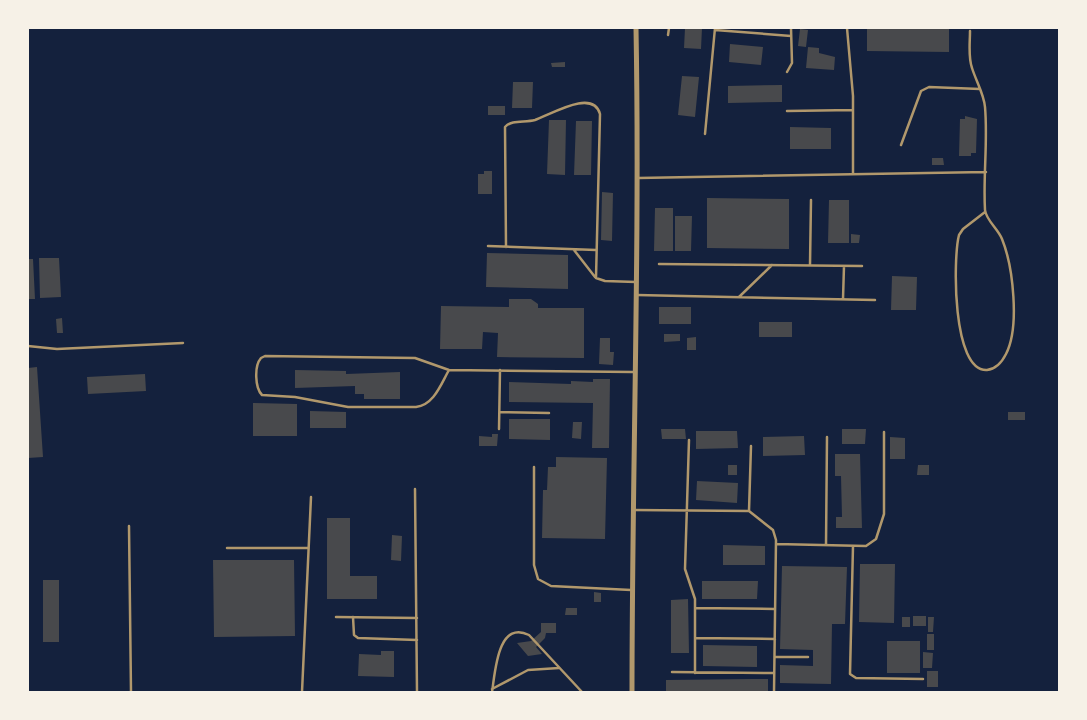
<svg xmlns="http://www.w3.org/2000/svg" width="1087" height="720" font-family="'IBM Plex Serif',serif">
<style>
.building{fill:#48494c}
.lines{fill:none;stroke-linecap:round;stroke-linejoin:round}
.service{stroke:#b1986c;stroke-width:2.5}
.minor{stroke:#b1986c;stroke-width:5}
</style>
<rect width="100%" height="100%" fill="#14213d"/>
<!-- building -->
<path class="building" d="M685,28H702L701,49L684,48Z
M867,28H949V52L867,51Z
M800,29L808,30L806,47L798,46Z
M730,44L763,47L761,65L729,62Z
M808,47L819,48V53L835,57L834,70L806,68Z
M565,62V67H552L551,63Z
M682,76L699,77L695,117L678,115Z
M513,82H533L532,108H512Z
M782,85V102L728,103V86Z
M488,106H505V115H488Z
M965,116L977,119L976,153H971V156H959L960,119H965Z
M549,120H566L565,175L547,174Z
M576,121H592L591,175H574Z
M790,127L831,128V149H790Z
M932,158H943L944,165H932Z
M484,171H492V194H478V174H484Z
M602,192L613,193L612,241L601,240Z
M707,198L789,199V249L707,248Z
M829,200H849V243H828Z
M655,208H673V251H654Z
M675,216H692L691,251H675Z
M851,234L860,235L859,243H851Z
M487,253L568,255V289L486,287Z
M39,258H59L61,297L40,298Z
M28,259H33L35,299H28Z
M892,276L917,277L916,310H891Z
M509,299H531L538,304V308H584V358L497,357L498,333L483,332L482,349H440L441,306L509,307Z
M659,307H691V324H659Z
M62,318L63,333H57L56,319Z
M759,322H792V337H759Z
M664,334H680V341L664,342Z
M696,337V350H687V338Z
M600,338H610V352H614L613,365L599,364Z
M37,367L43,457L28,458V368Z
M295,370L346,371V374L400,372V399H364V394H355V386L295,388Z
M145,374L146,391L88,394L87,377Z
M593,379H610L609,448H592L593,403L509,402V382L571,384V381L593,382Z
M253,403L297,404V436H253Z
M310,411L346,412V428H310Z
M1008,412H1025V420H1008Z
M509,419H550V440L509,439Z
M573,422H582L581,439L572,438Z
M661,429H685L686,439H662Z
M842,429H866L865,444H842Z
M696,431H737L738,448L696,449Z
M492,434H498L497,446H479V436L492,437Z
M804,436L805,455L763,456V437Z
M890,437L905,438V459H890Z
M835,454H860L862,528H836V517H842L841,476H835Z
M556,457L607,458L605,539L542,538L543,490H547L548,467H556Z
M728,465H737V475H728Z
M918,465H929V475H917Z
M697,481L738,483L737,503L696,500Z
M327,518H350V576H377V599H327Z
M392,535L402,536L401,561L391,560Z
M723,545L765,546V565H723Z
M213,560H294L295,636L214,637Z
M860,564H895L894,623L859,622Z
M782,566L847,567L845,624H832L831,684L780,683V665L813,666V650L780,649Z
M43,580H59V642H43Z
M702,581H758L757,599H702Z
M594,592L601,593V602H594Z
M688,599L689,653H671V600Z
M566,608H577V615H565Z
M913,616H926V626H913Z
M902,617H910V627H902Z
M928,617H934L933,632H928Z
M541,623H556V633H546L545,638L536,647L542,654L528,656L517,643L531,641L541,632Z
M927,634H934V650H927Z
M887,641H920V673H887Z
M703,645L757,646V667L703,666Z
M381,651H394V677L358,676L359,654L381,655Z
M923,652L933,653L932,668H923Z
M927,671H938V687H927Z
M751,679H768V691H666V680Z"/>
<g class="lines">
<!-- service -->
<path class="service" d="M847,28L853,96V173
M715,30L791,36
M970,31C970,43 968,57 972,68C976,81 984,94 985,107C988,141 983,176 985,210C986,220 998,229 1002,239C1013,266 1020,327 1006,354C1002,362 997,369 987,370C952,372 953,258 959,235L963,229L985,212
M668,35L669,28
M787,72L792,63L791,28
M787,111L853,110
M705,134L715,28
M901,145L921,91L929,87L980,89
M638,178L986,172
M488,246L596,250
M506,247L505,127C512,119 525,123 535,120C550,115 593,88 600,114L596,278L605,281L636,282
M574,250L595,277
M659,264L862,266
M810,265L811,200
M637,295L875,300
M739,297L772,265
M843,299L844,266
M28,346L57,349L183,343
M449,370C441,384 434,405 416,407H348L295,397L262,395C255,388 254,366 261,358L265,356L415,358L449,370L633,372
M500,412L549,413
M499,429L500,370
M689,440L685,569L695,599V673
M534,467V565L538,579L551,586L631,590
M415,489L417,692
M633,510L749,511L751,446
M749,511L773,530L776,540L774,692
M129,526L131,692
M776,544L866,546L876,539L884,514V432
M826,545L827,437
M853,546L850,674L856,678L923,679
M227,548H308
M695,608L775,609
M336,617L417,618
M353,617L354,635L358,638L417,640
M695,638L775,639
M775,657H808
M672,672L774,673
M492,689L528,670L559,668
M302,692L311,497
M492,692C495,675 497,619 529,635L582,692"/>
<!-- minor -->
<path class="minor" d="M632,692C632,471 640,249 636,28"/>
</g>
<!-- border -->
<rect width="1087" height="720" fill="none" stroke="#f6f1e7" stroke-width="58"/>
</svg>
